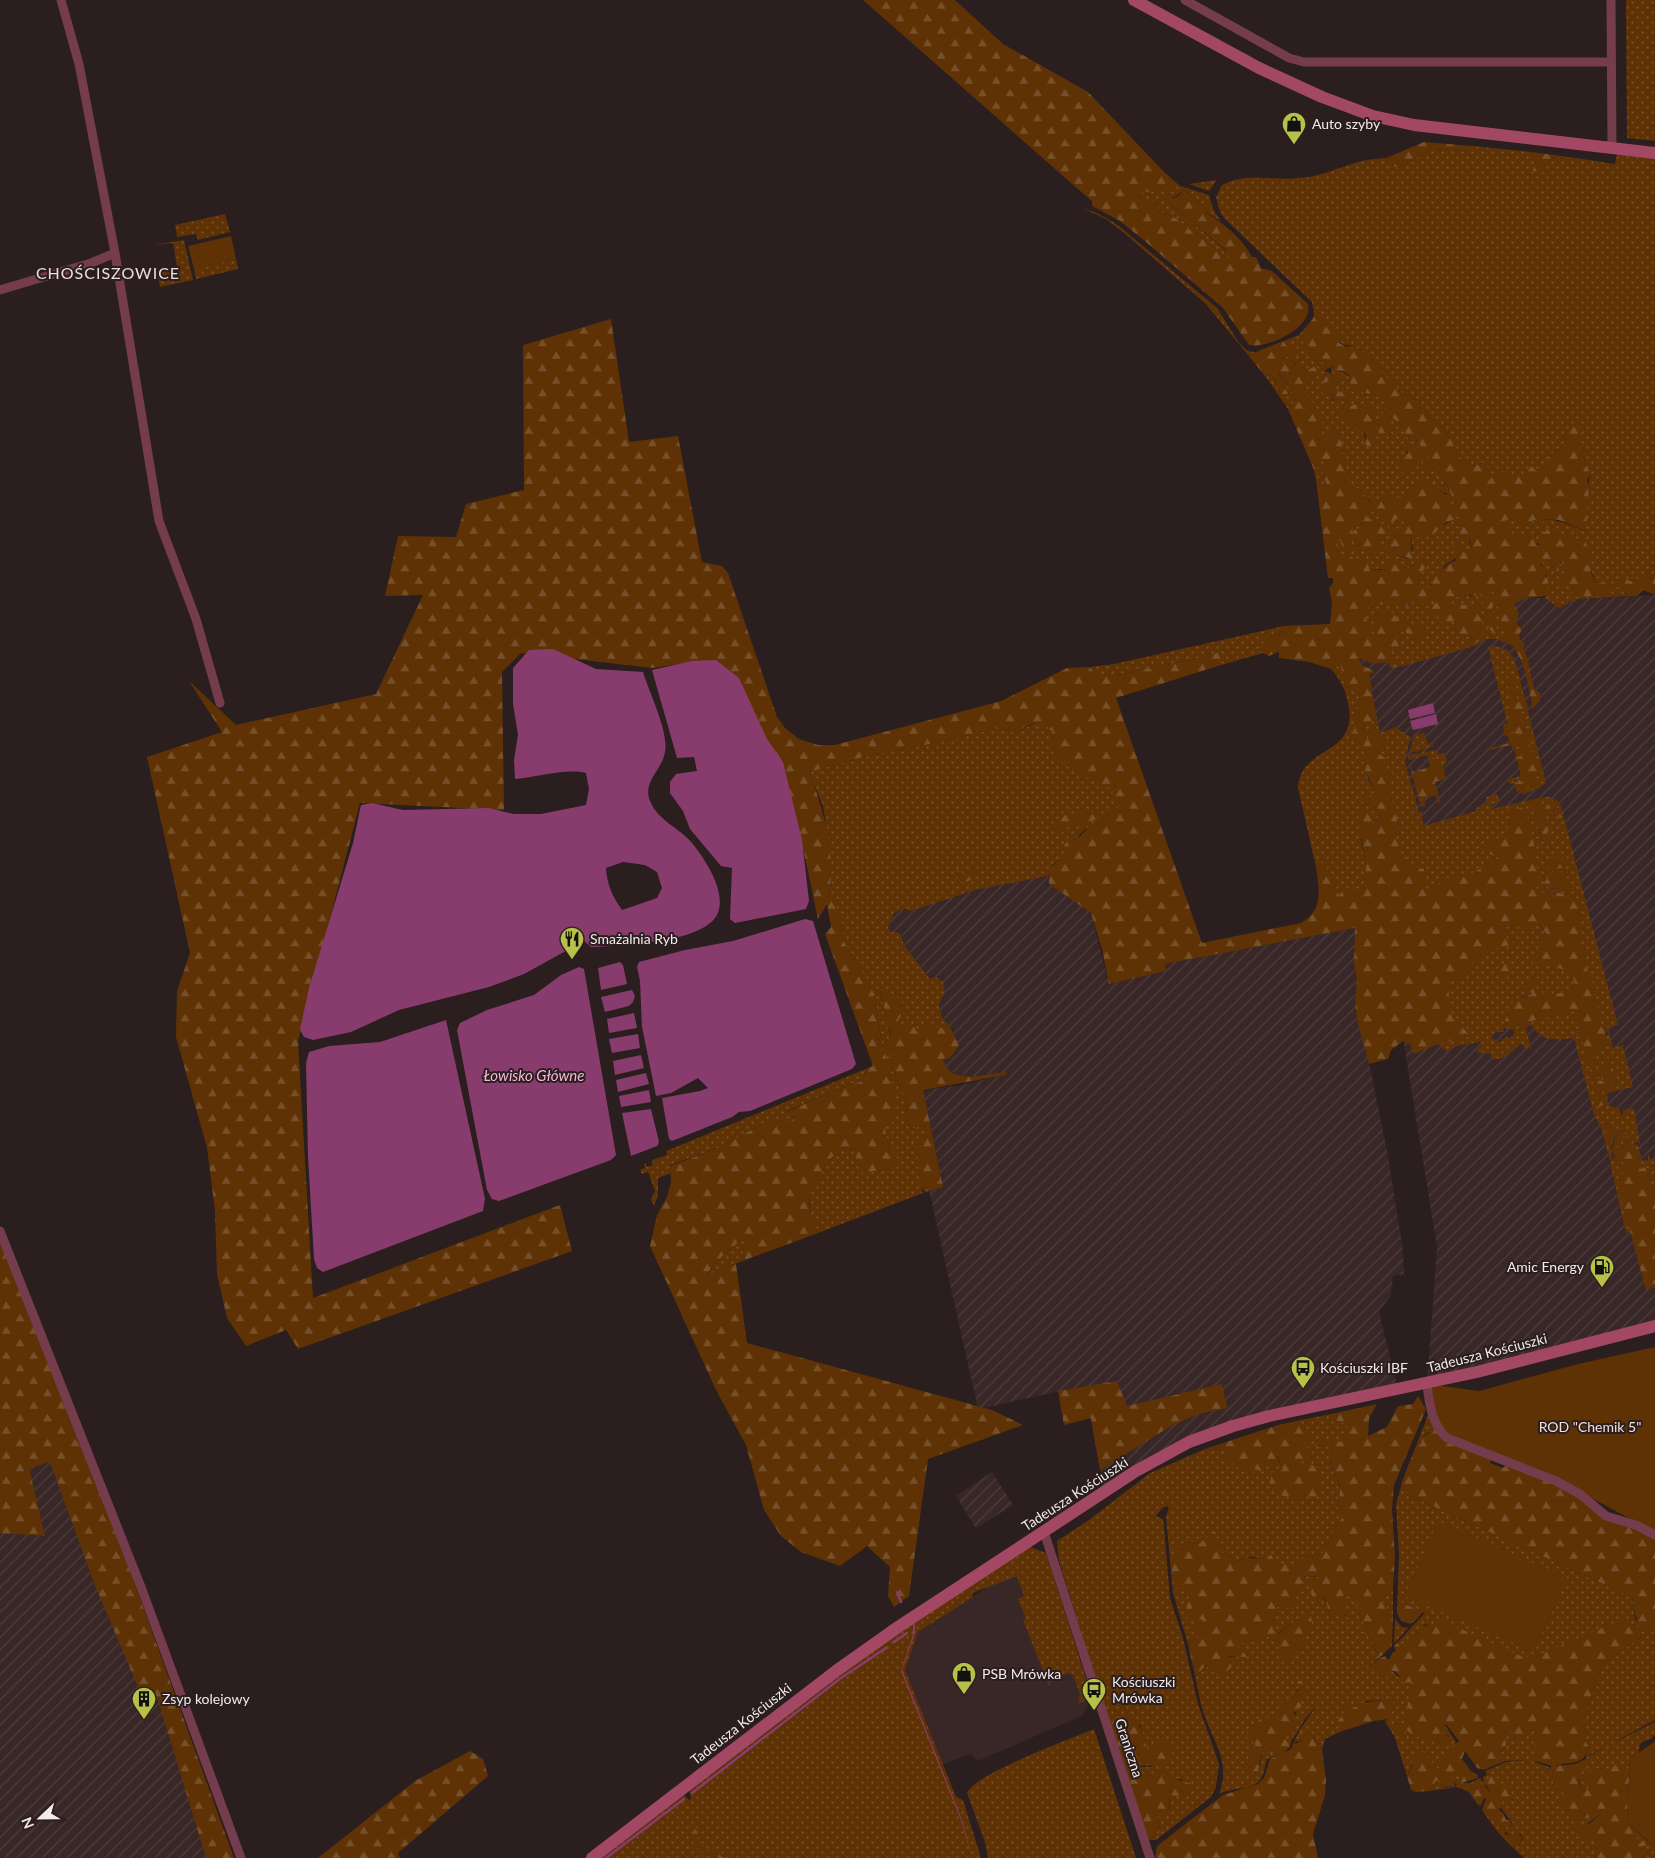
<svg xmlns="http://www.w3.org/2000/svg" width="1655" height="1858" font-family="Lato,sans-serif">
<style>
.built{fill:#392727}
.industrial{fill:url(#industrial-furrows)}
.grass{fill:url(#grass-dots);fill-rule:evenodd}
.forest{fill:url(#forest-firs)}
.garden{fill:#5f3206}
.water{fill:#883c6d;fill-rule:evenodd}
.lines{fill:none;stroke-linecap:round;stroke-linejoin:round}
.stream{stroke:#883c6d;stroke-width:2.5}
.street{stroke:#753c4d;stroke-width:9}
.secondary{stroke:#a24865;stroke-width:12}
.labels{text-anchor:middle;stroke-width:4;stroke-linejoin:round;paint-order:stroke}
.poi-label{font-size:14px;fill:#f3ebea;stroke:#2a1e1e;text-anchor:start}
.street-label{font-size:14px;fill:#f3ebea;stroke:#2a1e1e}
.park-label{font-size:14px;fill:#f4e0d1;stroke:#2a1e1e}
.water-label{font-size:15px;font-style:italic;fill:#f7b6dc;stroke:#2a1e1e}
.quarter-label{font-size:16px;letter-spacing:1px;fill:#eddddc;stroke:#2a1e1e}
</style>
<defs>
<pattern id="industrial-furrows" width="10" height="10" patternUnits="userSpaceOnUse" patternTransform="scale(1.25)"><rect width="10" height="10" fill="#392727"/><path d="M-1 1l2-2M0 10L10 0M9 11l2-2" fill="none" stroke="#4c3c3c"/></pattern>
<pattern id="grass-dots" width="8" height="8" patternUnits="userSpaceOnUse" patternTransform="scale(1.25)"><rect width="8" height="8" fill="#5f3206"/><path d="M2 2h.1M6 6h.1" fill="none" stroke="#76502a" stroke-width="1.8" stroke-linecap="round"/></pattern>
<pattern id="forest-firs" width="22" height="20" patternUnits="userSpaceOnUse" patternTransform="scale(1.25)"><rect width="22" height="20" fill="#5f3206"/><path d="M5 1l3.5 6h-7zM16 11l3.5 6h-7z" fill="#76502a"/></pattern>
</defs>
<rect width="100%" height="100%" fill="#2a1e1e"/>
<!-- built -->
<path class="built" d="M1039,1554L1088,1706L1082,1716L978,1761L970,1754L942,1765L905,1670L918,1632Z"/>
<!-- industrial -->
<path class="industrial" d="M1348,583L1525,598H1544L1556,604L1576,599L1655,595V1326L1427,1384L1437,1247L1382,909Z
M1048,876L1049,884L1091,913L1109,984L1166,971L1164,964L1355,928L1354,965L1357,980L1355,999L1357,1021L1367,1052L1388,1156L1403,1251L1404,1274L1393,1276L1391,1295L1379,1312L1398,1390L1233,1426L1104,1492L1085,1386L978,1409L929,1190L943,1187L923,1090L961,1085L1005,1075L1007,1073L976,1077L957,1075L945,1067L942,1059L953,1037L954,1031L942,1018L939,1004L945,992L930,979L904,945L900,933H891L888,928L894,913L905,909L975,890Z
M0,1319L215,1832L223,1858H0Z
M992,1472L1013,1505L976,1528L956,1496Z"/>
<!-- grass -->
<path class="grass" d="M1626,0H1655V141L1627,138Z
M1473,146L1531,152L1535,158L1533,170L1545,169L1548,161L1555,157L1565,159L1569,157L1615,164L1617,154L1655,157V573L1650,579L1645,574L1638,580L1629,581L1627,578L1612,587L1597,584L1589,566L1586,565L1579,553L1584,540L1582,536L1572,545L1562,536L1541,544L1512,538L1503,521L1505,519L1527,521V527H1533L1532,521C1551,515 1568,525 1586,531C1586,521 1587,480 1591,474L1585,464L1583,445L1578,444L1572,427L1566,432L1565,445L1555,451L1536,472L1531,466L1526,471L1529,476H1512L1488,482L1491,471L1483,463L1473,466L1457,455L1452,441L1439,424L1421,411L1419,400L1398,391L1384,377L1381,367L1353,345C1335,348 1327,326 1318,313L1311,323L1426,440L1490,564L1512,645L1496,639H1486L1475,646L1403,666L1397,659L1382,652L1395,647L1398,650L1399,643L1390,636L1405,630L1408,636L1418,639V624L1408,629H1376L1373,638L1366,619L1368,603L1407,607L1418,587L1419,575L1426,567L1413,561L1415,563L1409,569H1380L1369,571L1346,558L1340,559L1337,543L1340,539L1350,542L1353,527L1365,523L1361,543L1356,547L1367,551L1370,556L1381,554L1380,540L1385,534L1368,518L1365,512L1382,508L1404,520L1409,530L1397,537L1394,535L1386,551L1408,559L1413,550L1411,535L1418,537L1454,520L1448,506L1447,494L1440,490L1401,502H1371L1362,491L1351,487L1334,458L1344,451L1337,430L1330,431L1334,444L1321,430L1300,387L1311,370L1306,371L1299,361L1297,365L1288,358L1285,365L1282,362L1284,357L1288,355L1289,350L1283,341L1299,335L1314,360L1323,362L1324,371L1328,372L1322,380H1330L1332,382L1325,397L1332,393L1333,401L1339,398L1345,401L1341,393L1333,389L1334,383L1342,381L1333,378L1331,368L1333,366L1334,370C1349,372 1356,383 1365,394L1377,395L1386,404L1378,427L1387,423L1390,416L1400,424L1410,441L1416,440L1423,448L1388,404L1308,327L1314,315L1312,302L1225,219L1220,212L1216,197L1222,185C1247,172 1272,181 1299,178C1321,177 1341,166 1362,161C1370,159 1378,159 1386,158L1389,164L1398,168L1433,149L1471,151ZM1360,402V409L1369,406L1372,416L1365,443C1366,432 1361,430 1354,422L1353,427L1341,408H1346ZM1423,449L1427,453L1413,464L1399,467L1408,450ZM1428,456L1448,486L1450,492L1436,469L1433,468L1428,471L1423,463L1428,459ZM1458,509L1474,539L1493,634L1490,630L1480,590L1474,591L1476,596L1471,597L1465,594L1451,599L1452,605H1478V637L1473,640L1471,637L1458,634L1454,619L1437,616L1441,602L1431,585L1445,565L1472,548L1464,524L1458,526L1462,516Z
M1217,180L1209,191L1189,184Z
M1180,186L1209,195L1213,209L1221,221L1204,211L1203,205L1183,189C1177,198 1173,198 1162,197L1306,318L1175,218L1158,211L1159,203L1146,202L1134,193Z
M1082,208C1096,212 1107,218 1119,226L1217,308L1239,343L1248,351L1255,352L1248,355L1206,304L1123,232L1106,219Z
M225,214L230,232L198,240L196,234L177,237L175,225Z
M184,240L193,280L160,287L157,270L177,267L173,243L153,245Z
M236,259L238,269L196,279L194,269Z
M1281,371L1296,400L1288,409L1266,377L1269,374L1276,381L1280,394L1287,386L1278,372Z
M1321,457L1324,463L1322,470L1329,494L1318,478L1316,479L1314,470L1319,466Z
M1564,559C1566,571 1573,578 1575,588L1570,590L1609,589L1619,586L1628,596L1576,599L1560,608L1544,598L1548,595V579L1541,562L1548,560L1556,571Z
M1284,626L1278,636L1261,648L1263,653L1218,666V652L1210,656L1116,675H1096L1090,667L1114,664Z
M1495,646L1507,650L1515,660L1546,783L1539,788L1536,785L1537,780H1535L1537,776L1532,752L1527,754L1525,750L1529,744L1525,728L1522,730L1520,727L1512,675L1507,679L1512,716L1520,746H1524L1532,783L1531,790H1533L1525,794L1522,784L1519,780L1511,784L1506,780L1521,776L1488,647Z
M1340,664L1347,689H1359L1360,698L1357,706L1360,714L1353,716L1365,748L1368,780L1376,790L1363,805L1371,804L1380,813L1373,829L1361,839L1366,867L1363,892L1339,896L1333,878L1324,863L1316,867L1298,788C1300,744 1360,758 1348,703C1346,690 1340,679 1331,669Z
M1375,708L1380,733L1395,727L1410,737L1405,762L1419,812H1422L1423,826L1477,811L1476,808L1487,803L1486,797L1497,794L1500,802L1491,804L1492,809L1535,799L1529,803C1531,813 1534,811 1541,816L1536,817C1538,826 1538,840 1547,844L1550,843L1547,832L1549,829L1545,825L1543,820L1547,817L1542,811L1543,806L1539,799H1535C1544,797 1551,795 1558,801L1549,803L1545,808L1548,811L1550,809L1553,813L1556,812L1553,815L1562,817V810L1553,806H1561L1618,1025L1608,1028L1613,1048L1623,1045L1633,1087L1607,1093L1608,1105L1619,1109L1621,1115L1624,1114L1623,1110L1634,1108L1640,1144L1638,1142L1632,1144L1638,1145L1642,1161L1648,1160V1154L1651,1160H1655V1194L1650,1185L1651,1171L1645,1167L1641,1169L1637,1159H1639L1638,1151L1632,1150L1630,1144L1621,1148L1620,1146L1618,1148L1613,1147L1612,1150L1616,1135V1139L1623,1141V1145L1631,1141L1624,1134L1626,1132L1620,1129L1616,1132L1611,1147L1612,1158L1610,1161L1602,1130L1594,1114L1574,1038C1557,1040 1540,1042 1532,1025L1526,1027L1531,1049L1528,1046L1526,1050L1520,1042L1519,1046L1511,1050L1509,1055L1500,1059H1492L1491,1054L1476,1052L1482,1045L1480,1042L1456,1046L1447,1052L1438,1044L1472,1036L1461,1026L1457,1036C1433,1046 1429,1033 1410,1020L1397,1027L1394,1033L1380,1021L1382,1016L1392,1020C1397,1007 1398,998 1386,988C1386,976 1386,966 1388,955L1399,957L1397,965L1399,981H1407L1406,991L1402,992L1401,996L1406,998L1404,1005L1409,1008L1414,1004L1413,989L1422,983L1424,969L1411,959L1416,958L1426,966L1428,956L1433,955L1432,964L1436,970L1460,980L1471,963L1482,960V954L1490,946L1495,948L1514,944L1504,936L1503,930L1492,932L1502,927L1512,926L1514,930L1520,925L1526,933L1531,927L1539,924L1547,935L1538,948L1540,954L1533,963L1541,966L1546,962L1572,974L1576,987C1559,994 1551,998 1534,989L1539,979L1534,976L1529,979L1527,989L1534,993L1514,1000L1505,1020L1506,1027L1575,1011L1587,1061L1592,1065L1590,1070L1599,1106L1606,1103L1601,1096L1602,1092L1598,1086H1602L1603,1081L1596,1080L1599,1074L1594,1068L1598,1064L1595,1054L1603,1047H1607L1610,1042L1605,1037L1608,1035L1607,1026L1601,1024L1598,1019L1601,1014L1594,999L1598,990C1583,975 1587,955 1579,936L1582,933L1580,916L1577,915L1579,912L1569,894L1549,892L1548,895L1531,888L1538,887C1538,858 1533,834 1524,807L1511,810C1514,832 1496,841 1478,849L1501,858L1465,877L1448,878L1425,891L1424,869L1404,864L1408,858L1400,853L1395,831L1399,826L1387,782L1393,772L1386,770L1388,760L1379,754L1384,741L1371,731L1368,739L1360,735L1364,733L1363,725L1371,723ZM1566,855L1567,859L1563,863L1564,867L1551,871L1545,865L1553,859ZM1562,871L1566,872L1569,888L1564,890L1547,888L1553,886L1551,883L1548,885L1544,883L1553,872ZM1504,1028L1514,1030V1038L1512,1036L1508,1039L1507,1036L1500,1042L1491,1038L1496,1032H1503ZM1607,1057L1610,1070L1612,1067L1616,1072L1615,1076L1617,1077L1616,1082L1610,1083L1611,1088L1606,1089L1604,1084L1605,1081L1601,1079L1602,1074L1598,1068L1600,1065L1604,1068ZM1606,1122L1610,1124L1609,1127H1613L1615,1134L1611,1143L1608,1144L1602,1123Z
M1037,722L1045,723L1096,778L1117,788L1124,804L1091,825L1081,833L1062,858L1053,864L1048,876L975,890L910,911L905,909L894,913L888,928L891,932L900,933L904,945L930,979L936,977L943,982L945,992L939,1004L942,1018L950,1026L924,1030L899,1028L898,1021L903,1013L896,996L880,991L891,1038L885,1043L887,1050L892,1049L893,1052L888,1055C892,1070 898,1083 904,1097C908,1107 906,1119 910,1129L926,1125L924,1140L918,1144C917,1151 920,1186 923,1193L818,1233L811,1216L809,1197L815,1180L838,1150L846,1148L853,1150L871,1172L899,1166L890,1150L885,1129L881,1038L874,993L844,942L841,921L829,895L831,882L827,833L823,806L809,772L874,754L941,742L1001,727L1015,733Z
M1424,733L1428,744L1432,743L1433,746L1417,752L1410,751L1415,735Z
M1438,750V754L1445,753L1447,762L1443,766H1436V759L1427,755L1409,760L1412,771H1416L1412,775L1408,755Z
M863,1070L869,1080L851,1084L787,1111L794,1118L792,1121H767L721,1147L670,1165L671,1173L658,1178V1195L654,1206L651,1199L655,1191L648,1172L642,1174L640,1170L645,1168L644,1164L646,1163L647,1167L653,1165L652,1160L667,1155L666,1151Z
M1614,1156L1617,1162L1621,1156L1628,1176L1622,1186L1618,1184L1630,1232L1626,1233L1610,1163Z
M742,1239L748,1244L743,1252L745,1260L707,1275L717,1261Z
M1430,1410L1436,1430C1428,1430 1422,1436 1421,1444L1416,1446Z
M1336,1413L1337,1421L1350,1424L1342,1437V1442L1316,1445L1332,1447L1330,1468C1348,1486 1332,1501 1342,1518C1332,1528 1331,1542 1322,1554L1302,1557L1298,1564C1291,1564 1283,1565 1277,1564C1261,1560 1254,1552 1238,1561L1221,1552L1206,1540L1200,1543L1185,1542L1179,1550L1203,1620L1198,1638L1188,1644L1173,1593L1166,1516L1169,1508L1167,1506L1162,1508L1156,1516L1163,1519L1164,1527L1170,1598L1183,1638L1198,1704L1219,1764L1216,1787L1211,1797L1156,1840H1147L1159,1833L1160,1823L1156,1814L1169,1809L1170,1795L1183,1780L1172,1778L1162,1770L1143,1778L1130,1770L1131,1766L1149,1767L1159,1763L1148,1753L1140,1724L1115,1740L1059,1561L1057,1541L1089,1520L1150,1473L1205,1449L1225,1450L1223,1455L1251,1477L1254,1469L1265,1465L1276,1456L1284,1471L1269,1487L1304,1447L1301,1420Z
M1403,1479L1404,1493L1632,1597L1635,1619L1649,1632L1655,1629V1720L1585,1758L1589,1747L1584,1739L1587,1736L1584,1718L1602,1665L1642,1636L1640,1629L1631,1624H1625L1626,1619L1534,1657H1523L1425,1624L1421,1627L1424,1632L1420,1634L1416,1631L1418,1643L1416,1647L1411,1638L1405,1652H1403L1401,1645L1397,1643L1425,1613L1402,1603L1398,1608L1403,1614L1415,1621L1410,1624L1401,1621L1397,1613L1399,1555L1396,1505Z
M1030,1547L1046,1553L1089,1688L1084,1701L1078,1704L1080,1694L1073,1675L1069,1673L1051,1679L1049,1686L1023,1620L1026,1619L1018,1599L1024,1596L1017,1576L972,1593L973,1597L918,1632L905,1670L956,1797L963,1800L981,1858H599L684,1795L689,1800L691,1799L689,1790L809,1697L913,1623V1634L914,1623Z
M1305,1576L1322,1577L1314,1602L1323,1595L1331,1619L1337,1612L1350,1618L1340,1596L1351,1595L1379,1658L1362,1672L1379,1659L1376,1666L1381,1675L1385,1678L1389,1674V1671H1392L1400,1678L1412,1681L1418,1711L1405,1723L1392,1725L1405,1737V1730L1439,1741L1441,1746L1449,1736L1444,1735L1441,1729L1445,1725L1456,1742L1445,1757L1442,1772L1439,1773V1770L1422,1752L1413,1762L1407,1776L1395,1738L1385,1721L1387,1720L1388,1700L1366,1701L1342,1725V1731L1325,1739L1322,1749L1309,1731L1302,1740L1295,1742L1296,1750L1291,1749L1299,1731L1317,1705L1305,1719L1293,1739L1292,1738L1287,1742L1282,1741L1284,1735L1295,1731L1292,1727C1293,1726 1300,1698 1300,1695L1306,1689L1304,1686C1296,1688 1294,1696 1289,1702C1278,1715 1264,1726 1250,1738L1257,1745L1251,1747L1248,1759L1253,1763V1770L1260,1766L1264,1745L1267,1743L1268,1753L1281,1747L1283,1753L1267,1759C1265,1765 1264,1773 1261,1779C1253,1791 1231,1787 1219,1794C1231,1763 1215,1745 1205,1717C1200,1704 1198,1689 1195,1676C1213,1660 1225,1655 1248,1656L1234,1645L1269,1636L1282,1651L1305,1633L1310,1611L1278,1633L1273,1620L1278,1605L1290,1608Z
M1393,1587V1615L1381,1601Z
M1395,1619L1402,1627L1408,1628L1394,1644Z
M1655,1722V1737L1653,1735V1738L1642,1742L1639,1746L1641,1749L1639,1748V1753L1630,1759L1629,1785L1628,1776L1599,1769L1588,1784V1789L1583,1791L1576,1772L1589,1755Z
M1094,1729L1136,1858H988L985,1842L967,1793C974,1774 1071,1739 1094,1729Z
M1508,1730L1514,1734L1515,1741L1534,1730L1537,1735L1535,1762L1549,1767L1546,1771H1552L1554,1789L1562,1790L1565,1798L1557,1803L1563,1804L1568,1816L1602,1813L1584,1826L1582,1830L1599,1840L1600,1851L1595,1858H1524L1512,1847L1519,1845L1523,1838L1520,1834L1512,1836L1500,1829L1497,1831L1484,1813L1494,1815L1509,1828L1513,1824L1501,1808L1502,1797L1514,1800L1499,1784L1490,1781L1487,1787L1486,1785L1482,1787V1782L1470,1789L1469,1792L1457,1787L1429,1791L1437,1780L1445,1788L1457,1786L1453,1779V1773L1464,1775L1462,1783H1470L1480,1778L1484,1784L1483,1777L1487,1775L1485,1771L1506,1762L1526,1760L1505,1761L1486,1769L1495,1764L1494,1761L1506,1746L1504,1733Z
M1639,1836L1643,1837L1655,1847V1858H1643L1648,1852L1639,1848L1641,1844L1631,1838Z"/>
<!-- forest -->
<path class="forest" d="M863,0H955L1003,44L1088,92L1164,172L1180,186L1135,194L1146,202L1159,203L1158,211L1175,218L1229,259L1226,250L1162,197L1165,192L1173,198L1179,196L1183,189L1203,205L1208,204L1211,210L1205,212C1223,223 1242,238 1252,257H1256L1261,268L1272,271L1308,304C1314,327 1268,349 1249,345L1223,308L1146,242L1120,221L1092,206V201L1071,183Z
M1424,142L1473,146L1472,151L1433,149L1398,168L1389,164L1386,158Z
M1531,152L1569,157L1565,159L1555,157L1548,161L1545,169L1539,176L1533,170L1535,158Z
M1318,313L1341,333L1338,342L1346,347L1353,345L1381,367L1384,377L1394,378L1398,391L1419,400L1421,411L1439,424L1452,441L1457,455L1473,466L1483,463L1491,471L1489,481L1496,473L1505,472L1512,476H1528L1525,471L1531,466L1536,471L1555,451L1565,445L1566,432L1572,427H1578L1581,434L1578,444L1583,445L1585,464L1591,474L1587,480L1589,486L1586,531L1559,520L1544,519L1543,524L1540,525L1536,520L1532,521L1533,527H1527V521L1523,525L1512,519L1503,521L1511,530L1512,538L1523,534L1534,537L1537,545L1541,544V535L1548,529L1559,531L1562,535L1570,533L1574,539L1573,544L1582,536L1591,552V560L1586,561L1581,552L1579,553L1586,565H1589L1592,575L1597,584L1609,582L1611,587L1627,578L1629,581L1638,580V574H1645L1650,579L1655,573V595L1643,590L1637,596H1628L1625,592H1620L1619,586H1617L1614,590L1609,589L1607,595L1576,597L1570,590L1575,588L1574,584L1567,585L1559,583V579L1567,574L1564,560L1560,563L1562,566H1558L1559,571H1556L1548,560L1545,563L1541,562V565L1547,571L1545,576L1548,579V596L1526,598L1514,604L1519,613L1516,622L1520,628L1525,626L1519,634L1521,643L1524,642L1525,645L1523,648L1527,657L1534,689L1540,693V700L1533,709C1529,691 1524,650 1507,642L1500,617L1501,611L1497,606L1499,605C1496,599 1495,592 1492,585L1490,587L1494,603L1492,608L1497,631L1496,635L1490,630L1479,590L1475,591L1476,596L1465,594L1451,599L1452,605H1478L1485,632L1479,636H1485L1468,649L1467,644L1473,640L1472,637L1458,634L1454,620L1443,626L1440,617L1432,618L1427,611L1430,605L1441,602L1432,593L1434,599L1428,604L1408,602L1407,607L1368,603L1366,619L1373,637L1376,629L1373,620L1380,610L1392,612L1398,619L1407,616L1408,629L1416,622L1418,623L1422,620L1424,635L1418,639L1408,636L1405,630L1391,636L1400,637L1398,650L1395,647L1383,652L1397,659L1403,666L1391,668L1388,662L1374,664L1358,658L1362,665L1376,672L1369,674L1375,708L1371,723L1363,725L1364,733L1361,735L1368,739L1370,731L1384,741L1379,754L1388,760L1386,770L1393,771L1387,782L1399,827L1395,831L1400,853L1408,858L1404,864L1424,869L1425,891L1448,878L1465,877L1500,858L1477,849C1496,841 1514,833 1511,810L1524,807C1533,834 1538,858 1538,887L1531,888L1548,895L1549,892L1569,894L1579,908L1577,915L1580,916L1582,933L1579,936C1587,955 1583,975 1598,990L1594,999L1601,1014L1598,1019L1602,1024L1607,1026L1605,1032L1609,1045L1595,1053L1598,1064L1594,1068L1599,1074L1596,1080L1603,1081L1602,1086H1599L1602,1092L1601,1096L1606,1103L1599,1107L1590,1070L1592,1065L1587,1062L1575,1011L1506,1027L1505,1020L1514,1000L1533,994L1527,989L1528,979L1534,976L1539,979L1534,989C1551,998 1559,994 1576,987L1572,974L1546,962L1541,966L1532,963L1540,954L1538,948L1547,935L1540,924L1531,927L1526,934L1520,925L1514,930L1512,926L1502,927L1494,931L1503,930L1504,936L1515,944L1495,948L1490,947L1483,954L1482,960L1471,963L1460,980L1451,978C1445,1006 1450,1018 1472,1036L1438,1044L1413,1054L1411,1045L1403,1041L1391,1050L1388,1059L1369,1064L1357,1021L1355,999L1357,980L1354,965L1355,928L1165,964L1166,971L1109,984L1102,949L1091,913L1049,884C1047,864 1056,865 1067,852L1063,848L1069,837L1078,838L1091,825L1123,804L1110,795L1117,787L1112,786L1104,788L1096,779L1088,778L1056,759L1049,745L1055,734C1036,717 1038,721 1015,733L1001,727L941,742L874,754L809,772C824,810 836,853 829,895H832L841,921L844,942L874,993L881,1038L893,1085V1121L885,1129L890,1150L897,1156L899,1166L871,1172L865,1178L853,1150C849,1149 843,1147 838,1151C831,1156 810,1190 809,1198C808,1210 814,1222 818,1233L745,1260L743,1252L748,1244L742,1239L717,1261L707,1274L736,1264L747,1343L992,1410L1023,1425L928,1459L909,1596L894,1607L888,1596L890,1567L867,1546L840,1566L801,1552L781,1536L764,1510L746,1445L717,1392L650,1246L657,1215L667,1197L671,1183L670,1166L721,1147L767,1121H792L794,1117L786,1112L851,1084L869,1080L863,1070L873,1066L825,934L831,927L827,904L818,919L803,848L692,662L653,668L521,653L502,672L504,810L360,803L298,1041L313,1298L560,1205L572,1251L298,1349L286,1330L246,1346L227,1318L217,1274L215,1211L207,1148L176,1037L177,991L190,953L147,757L222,732L189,681L236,725L376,694L423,595L385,596L398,536L456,537L466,504L524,490L523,345L611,319L629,442L678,436L702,562L722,566L728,573L777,717L785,728L799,739L818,745H835L1001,701L1067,668L1090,667L1096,675H1116L1210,656L1218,652L1223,656L1219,661L1218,666L1116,698L1202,943L1301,923C1324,910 1319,890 1316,867L1324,862L1333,878L1339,895L1347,888L1363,891L1366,867L1358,815L1364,810L1372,812L1374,828L1380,814L1371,804L1363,805L1362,798L1370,796L1376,790L1365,771L1367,763L1359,761L1366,754L1365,748L1355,742L1353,716L1360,714L1357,706L1360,698L1359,689H1347L1340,664L1331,669L1309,662L1279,658V652L1269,656L1263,653L1261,648L1264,639L1272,634L1278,636L1284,626L1330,624L1332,602L1329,588L1333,583V578H1328L1316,479L1318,478L1329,493L1322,470L1324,463L1321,458L1319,466L1314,470L1288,409L1296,400L1281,371L1278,373L1287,386L1288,394H1280L1276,381L1269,374L1266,377L1248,355L1283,341L1289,349H1295L1297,356L1284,357L1282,362L1285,364L1288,358L1296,365L1299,361L1306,371L1316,366L1320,373L1305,379V384L1301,387L1305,388V396L1310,397L1323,422L1321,430L1333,443L1330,431L1337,429L1344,451L1342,454L1351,487L1362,491L1370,502L1383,497H1397L1401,501C1409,486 1414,479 1433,479L1440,490L1451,499L1448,506L1457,513L1454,520C1433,524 1440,544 1411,535L1412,559L1386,552L1391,529L1395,530L1394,535L1397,537L1401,530L1408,529L1404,520L1399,517L1394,521L1381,522L1382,508L1365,512L1368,518L1375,520L1376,526L1387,523L1388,529L1381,540V554L1370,556L1367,551L1356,548L1361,543L1354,539V530L1363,528L1364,523L1353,527L1349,550L1343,548L1340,540L1337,542L1340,559L1349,555L1354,559L1355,564L1358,560L1367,561L1370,571L1387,569L1385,565L1393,558L1398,566L1405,564L1409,569L1415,564L1412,560L1417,558L1424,562L1426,567L1419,575L1418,587H1428L1430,592C1432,577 1443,566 1456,560L1452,550L1454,544H1459L1464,552L1472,548L1470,539L1460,540V529L1465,526L1464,524L1457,526L1462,516L1454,506C1455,493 1442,481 1436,469L1433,468L1428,471L1423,463L1428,459L1426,454L1423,456V461L1413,464L1411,474L1400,472L1399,467L1403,460L1401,457L1408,453V450L1403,448L1405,445L1422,448L1417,440L1410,441L1400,424L1390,416L1387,423L1394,425L1398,431L1395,435L1390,429L1386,433H1379L1377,427L1386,404L1377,395C1365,394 1348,391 1349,375L1343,371L1334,370L1333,366L1324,371L1322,368L1323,362L1314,360L1299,335Z
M1328,372L1332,374L1333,378L1341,375L1342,381L1334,383L1333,389L1336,388L1341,393L1349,391L1353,397L1349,403L1340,399V402L1335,405L1332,393L1325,397L1322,392L1332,382L1330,380L1325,383L1322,380Z
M1367,401L1371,402L1370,408L1373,406L1376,409L1372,416L1377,422L1370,427L1374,434L1373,444L1368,447L1365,443L1366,435L1363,431L1361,433L1355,430L1357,425L1355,422L1353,427L1346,421V416L1344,417L1340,412L1341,408H1346L1360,402V408Z
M1512,674L1517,698L1522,703L1524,693L1528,708L1523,710L1519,719L1524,723L1520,727L1522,730L1529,728L1532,739L1529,744L1531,750L1526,751L1527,754L1532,752L1535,754L1533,757L1544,776L1540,778L1538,775L1535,779H1539V783L1536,785L1539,788L1522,794L1521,791L1517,792L1513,781L1517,783L1519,780L1529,789L1532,783L1526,781L1521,772L1519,761H1515V759L1521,756L1519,749L1523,746L1512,748L1511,745L1490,750V748L1510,743L1508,736L1504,735L1503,724L1507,723L1510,734L1514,732L1510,728L1513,726L1510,725C1510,709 1509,695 1507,679Z
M1428,756L1436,759V766H1443L1446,779L1435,782L1440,802L1438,803L1436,795L1424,798L1425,806L1423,807L1419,801L1412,775L1416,771L1430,767Z
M1535,799H1539L1543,806L1542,811L1547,817L1543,820L1545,825L1550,829L1547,832L1550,843L1547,844C1538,839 1539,826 1536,817L1541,816C1534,811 1531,813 1529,803Z
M1558,801L1561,806L1554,807L1562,810V818L1553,814L1555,812L1550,810L1547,812L1545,808L1549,803Z
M1080,811L1099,813L1097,819L1082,825L1075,823L1067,827L1060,835L1055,837L1056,824L1065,815Z
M1566,855L1567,859L1563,863L1565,867L1550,871L1545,865L1553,859Z
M959,870L967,876L966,872L970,870L977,873L973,879L963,883L958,878L956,871Z
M1562,871L1566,872L1569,888L1564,890L1546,887L1553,886L1551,883L1548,885L1544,883L1552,872Z
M1505,963L1512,971L1506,979L1501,975V969Z
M880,990L896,996L904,1004L903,1013L898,1021L899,1028L912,1025L915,1029L924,1030L926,1024L933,1023L938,1028L950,1026L959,1045L950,1058L943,1059C950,1087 987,1073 1007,1072L1005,1075L923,1090L943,1187L925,1192L919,1184C921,1171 915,1157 918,1144L924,1140L926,1125L910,1129C906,1119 908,1106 904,1097C898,1082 892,1070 888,1054L893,1052L892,1049L887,1050L885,1043L891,1038L890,1030L884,1025L886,1016Z
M1607,1056L1610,1069L1612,1067L1617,1077L1616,1082L1610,1083L1611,1088L1606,1089L1604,1084L1605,1081L1601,1079L1602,1074L1598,1068L1600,1065L1604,1067Z
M1606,1122L1610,1124V1127H1613L1615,1134L1611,1143L1607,1144L1602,1123Z
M1620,1129L1627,1133L1624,1134L1631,1141L1623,1145V1141L1616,1139L1617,1131Z
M1630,1144L1632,1150L1638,1151V1160L1641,1169L1645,1167L1651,1170L1650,1185L1655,1194V1287L1646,1290L1617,1183L1622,1186L1621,1183L1628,1176L1622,1173L1624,1163L1621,1156L1618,1163L1612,1150L1613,1147L1618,1148L1620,1145L1622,1148Z
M0,1238L116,1532L234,1858H206L158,1700L142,1696L96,1588L50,1462L29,1468L45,1536L0,1533Z
M1117,1381L1127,1406L1222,1384L1227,1408L1198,1414L1171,1426L1100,1470L1091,1418L1064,1425L1058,1391Z
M1418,1396L1426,1409L1394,1485L1392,1509L1395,1556L1393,1587L1381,1601L1393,1615L1392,1646L1379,1658L1351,1595L1341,1596L1351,1618L1337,1612L1331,1619L1324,1596L1314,1603L1308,1582L1320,1577L1305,1576L1290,1609L1278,1605L1273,1620L1279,1633L1310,1610L1313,1630L1305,1633V1641L1292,1662H1280L1282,1651L1269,1636L1235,1645L1249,1657L1229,1656L1234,1665L1220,1677L1206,1666L1195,1676L1188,1644L1198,1638L1193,1629L1203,1620L1183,1617L1192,1592L1175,1587L1171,1563L1179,1550L1176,1549L1177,1547L1185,1542L1200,1543L1215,1531L1221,1552L1238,1561C1250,1555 1261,1562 1271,1555L1277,1564H1298L1302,1557L1322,1554C1331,1542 1332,1528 1342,1518C1332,1501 1349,1486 1330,1468L1332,1447L1315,1445L1318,1439L1342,1442V1437L1350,1424L1337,1421L1336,1413L1377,1404L1369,1418L1368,1436L1387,1427L1398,1406L1413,1404Z
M1301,1420L1304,1433L1312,1439L1305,1447L1312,1448V1457L1295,1461L1318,1467L1320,1489L1315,1499L1302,1495L1297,1500L1278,1494L1269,1487L1272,1472L1283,1470L1277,1456L1273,1466L1265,1465L1263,1471L1254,1469L1251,1478L1223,1455L1225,1450L1205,1449L1278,1425Z
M1435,1428L1492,1456L1490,1463L1502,1468L1508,1465L1538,1475L1655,1537V1629L1649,1632C1634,1624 1635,1612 1632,1597L1404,1493L1403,1479L1416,1446L1421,1444L1422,1438L1429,1433L1430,1429Z
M1402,1603L1423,1612L1415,1621L1404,1622L1398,1607Z
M1626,1618L1625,1624H1631L1640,1629L1642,1636L1602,1665L1584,1718L1587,1736L1584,1739L1589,1747C1582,1768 1572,1760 1555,1766L1576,1764L1585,1759L1586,1762L1576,1772L1579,1774L1578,1780L1583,1791L1588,1789V1784L1583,1778L1586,1772L1598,1769L1597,1768L1609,1771L1611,1767L1619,1764L1629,1776L1627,1822L1643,1837L1633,1838L1640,1843L1645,1839L1646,1845L1640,1848L1648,1852L1643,1858H1595L1599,1851L1593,1848L1599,1840L1591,1837L1584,1842L1579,1839L1582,1830L1574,1827L1589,1824L1601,1814L1577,1820L1568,1816L1563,1804L1556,1803L1564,1798L1562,1790L1554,1789L1552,1771H1546L1552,1766L1535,1761L1536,1735L1534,1730L1515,1742L1514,1734L1508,1731L1504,1732L1506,1746L1500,1752L1504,1758L1494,1760L1495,1764L1484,1770L1477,1768L1465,1751L1462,1759L1471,1771L1478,1775V1778L1461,1783L1464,1775L1453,1773L1455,1786L1444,1787L1437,1780L1429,1791L1416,1792L1411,1790L1407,1776C1413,1768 1412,1757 1423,1752L1439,1770V1773L1442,1772L1440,1761L1445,1757L1444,1752L1459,1741L1446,1724L1441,1729L1444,1735L1449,1737L1448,1742L1441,1747L1439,1741L1435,1740L1428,1746L1419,1735L1417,1738L1406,1730L1405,1737L1393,1731L1392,1725L1405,1723V1713L1416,1711L1407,1708L1411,1682L1403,1683C1400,1677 1397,1669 1389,1671V1673L1394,1676L1385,1678L1381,1675L1376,1666L1379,1659L1385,1656L1389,1660L1392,1653L1396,1651L1394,1646L1397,1643L1401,1645L1403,1652L1405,1651V1644L1411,1638L1416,1647L1418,1643L1413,1636L1415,1631L1420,1634L1424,1632L1420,1626L1433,1625L1441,1620L1523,1657H1534Z
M1300,1681H1304L1308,1694L1300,1695L1301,1707L1294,1713L1297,1723L1292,1727L1295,1731L1282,1738H1285L1287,1741L1292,1738L1290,1747L1283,1753L1280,1747L1272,1755L1268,1753L1267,1744L1264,1745L1257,1775L1253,1774V1771L1251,1775L1245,1773L1244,1770L1252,1763L1248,1759L1251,1747L1256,1745L1247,1737V1731L1263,1717L1273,1718L1282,1709L1280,1707L1283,1700H1291L1294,1692L1298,1691L1300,1687L1297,1682Z
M1393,1699L1394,1709L1388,1719L1374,1721L1342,1731V1725L1338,1721L1344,1713L1341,1707L1348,1704L1350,1711L1354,1707H1360L1361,1703Z
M1127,1715C1142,1721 1144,1738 1148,1753L1155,1743L1162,1740L1166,1745L1174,1748L1171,1756L1163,1765L1131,1766L1130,1770L1142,1773L1143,1778L1162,1770L1172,1778L1192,1784L1188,1797L1170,1795L1168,1814L1156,1815L1160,1823L1159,1833L1147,1840L1115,1740L1114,1719Z
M1305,1726L1322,1749L1326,1780L1325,1795L1313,1834L1318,1858H1155L1157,1846L1223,1795L1258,1784L1264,1778L1270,1759L1291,1749L1296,1750L1294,1745L1302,1740L1300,1730Z
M470,1751L483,1759L488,1776L398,1853L400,1858H318L415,1781Z
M1496,1775L1499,1784L1507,1783L1515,1800L1502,1797L1501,1808L1498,1809L1503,1813L1506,1820H1509L1512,1824L1509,1828L1503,1825H1496L1493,1821L1497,1817L1484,1813L1482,1810L1486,1799L1484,1798L1481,1805H1478L1469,1792V1789L1466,1788L1476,1781H1482V1787L1485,1786L1493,1797L1487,1787L1490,1776Z
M701,1826L705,1828L700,1832L703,1835L697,1838L696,1842L704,1846L701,1849L693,1847L694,1830Z
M1500,1829H1504L1505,1834L1512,1836L1519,1834L1522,1838L1519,1845L1512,1847L1497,1831Z
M713,1848L723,1858H712L714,1855L693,1858L700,1856L702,1852L709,1854Z"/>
<!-- garden -->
<path class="garden" d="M231,236L236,259L194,269L188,246Z
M1655,1347V1532L1582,1493L1444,1432L1433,1406V1394L1427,1384L1479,1391L1578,1364Z
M1438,1521L1567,1578L1534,1652L1405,1596Z
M1655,1741V1847L1627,1822L1630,1759Z"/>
<!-- water -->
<path class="water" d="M553,649L596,669L643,672C649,692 669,732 665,752C662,771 642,781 650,801C659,822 679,827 692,843C705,859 728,893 717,915C702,943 619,946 591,947L584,941L524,974L489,987L399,1010L351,1032L313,1040L304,1037L300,1030L309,988L353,843L361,805L372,803L403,810L489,808L513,814H541L586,805L589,789L586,773C566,768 537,777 515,779L514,760L518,735L513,704V668L529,650ZM623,862L645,865L657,872L662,888L657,898L622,910C612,896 607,884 606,868Z
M716,660L739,678L767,739L783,762L802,840L809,901L806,909L735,923L730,919L732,868L721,866L690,829L683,811L670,793V782L676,774L697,771L694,757L677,758L652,670L692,661Z
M1433,703L1435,713L1410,719L1408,710Z
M1436,714L1438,724L1413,730L1410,721Z
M805,919L813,921L856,1064L852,1069L750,1111L739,1112L732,1117L672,1141L669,1139L662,1098L700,1091L708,1088L698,1078L671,1093L656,1096L642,1027L640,981L637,967L639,962L685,950L733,941Z
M620,962L623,965L627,984L601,990L598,968Z
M579,967L584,969L616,1155L611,1160L499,1201L492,1199L487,1190L457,1030L460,1023L487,1010L534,995L561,975Z
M632,990L635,996L633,1002L629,1006L605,1012L601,997Z
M634,1013L637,1028L609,1033L607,1019Z
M446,1020L485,1199L483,1211L323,1272L317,1268L314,1259L308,1157L306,1063L309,1052L329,1046L380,1042Z
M638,1034L640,1048L612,1053L609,1039Z
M641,1055L644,1068L615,1075L613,1061Z
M646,1073L649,1084L618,1092L616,1080Z
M649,1090L651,1102L621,1107L619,1096Z
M651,1109L659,1142L657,1146L631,1156L622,1113Z
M913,1623L915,1625V1633L902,1670L962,1820L972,1858L961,1820L901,1671L913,1635Z"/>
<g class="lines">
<!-- stream -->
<path class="stream" d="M897,1592L901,1602
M894,1642L907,1633
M692,1793L841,1678L886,1648
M606,1858L684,1799"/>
<!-- street -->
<path class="street" d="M61,0L79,64L115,253L159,521L196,619L220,703
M1185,0L1289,58L1304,62H1611
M1611,0L1612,148
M0,290L91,263L115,253
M0,1231L141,1587L241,1858
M1427,1384C1429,1403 1432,1425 1447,1438L1556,1481L1580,1494L1606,1516L1636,1525L1655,1535
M1044,1532L1150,1858"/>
<!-- secondary -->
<path class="secondary" d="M1134,0L1259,68L1322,97L1373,116L1414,125L1655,153
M592,1858L836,1671L898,1627L1136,1471L1189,1442L1233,1426L1269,1416L1477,1372L1655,1326"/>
</g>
<!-- icons -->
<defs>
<symbol id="shop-pin" viewBox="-11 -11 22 30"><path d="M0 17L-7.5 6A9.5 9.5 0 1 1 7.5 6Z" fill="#b7c148" stroke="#2a1e1e"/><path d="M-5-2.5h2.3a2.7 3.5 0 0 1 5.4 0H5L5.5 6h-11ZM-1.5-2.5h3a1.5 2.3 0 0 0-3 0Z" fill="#111"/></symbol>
<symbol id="restaurant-pin" viewBox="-11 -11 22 30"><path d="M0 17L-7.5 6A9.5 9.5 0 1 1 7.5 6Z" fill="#b7c148" stroke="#2a1e1e"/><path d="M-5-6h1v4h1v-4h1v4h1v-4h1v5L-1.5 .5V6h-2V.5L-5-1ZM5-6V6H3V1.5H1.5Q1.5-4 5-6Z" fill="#111"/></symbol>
<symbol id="fuel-pin" viewBox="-11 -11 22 30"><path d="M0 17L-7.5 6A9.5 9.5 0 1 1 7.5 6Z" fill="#b7c148" stroke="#2a1e1e"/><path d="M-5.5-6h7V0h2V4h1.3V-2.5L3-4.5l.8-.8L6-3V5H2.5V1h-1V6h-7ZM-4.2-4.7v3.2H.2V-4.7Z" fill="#111"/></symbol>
<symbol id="bus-pin" viewBox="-11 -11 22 30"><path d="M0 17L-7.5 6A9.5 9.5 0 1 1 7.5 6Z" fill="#b7c148" stroke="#2a1e1e"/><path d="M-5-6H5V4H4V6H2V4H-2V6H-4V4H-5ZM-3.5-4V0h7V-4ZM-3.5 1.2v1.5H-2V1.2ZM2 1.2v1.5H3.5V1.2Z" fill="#111"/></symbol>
<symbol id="building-pin" viewBox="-11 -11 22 30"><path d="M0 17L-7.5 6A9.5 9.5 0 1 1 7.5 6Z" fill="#b7c148" stroke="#2a1e1e"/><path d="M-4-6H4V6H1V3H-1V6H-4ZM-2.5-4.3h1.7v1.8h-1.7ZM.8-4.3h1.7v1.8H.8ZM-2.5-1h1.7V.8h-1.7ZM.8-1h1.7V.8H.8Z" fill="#111"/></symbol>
</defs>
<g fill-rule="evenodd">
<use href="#shop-pin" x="1280" y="110" width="28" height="38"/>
<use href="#restaurant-pin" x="558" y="925" width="28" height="38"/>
<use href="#fuel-pin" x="1588" y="1253" width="28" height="38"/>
<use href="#bus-pin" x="1289" y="1354" width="28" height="38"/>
<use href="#shop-pin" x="950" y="1660" width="28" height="38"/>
<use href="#bus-pin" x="1080" y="1676" width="28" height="38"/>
<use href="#building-pin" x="130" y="1685" width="28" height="38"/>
</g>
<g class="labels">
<!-- poi labels -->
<g class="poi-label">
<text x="1312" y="129">Auto szyby</text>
<text x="590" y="944">Smażalnia Ryb</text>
<text x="1584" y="1272" text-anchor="end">Amic Energy</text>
<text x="1320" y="1373">Kościuszki IBF</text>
<text x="982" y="1679">PSB Mrówka</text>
<text x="1112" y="1687">Kościuszki<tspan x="1112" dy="16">Mrówka</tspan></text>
<text x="162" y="1704">Zsyp kolejowy</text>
</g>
<!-- street labels -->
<g class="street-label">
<text transform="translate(1487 1353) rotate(-14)" y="5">Tadeusza Kościuszki</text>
<text transform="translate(1075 1494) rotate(-33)" y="5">Tadeusza Kościuszki</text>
<text transform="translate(741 1724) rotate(-38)" y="5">Tadeusza Kościuszki</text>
<text transform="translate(1129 1748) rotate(72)" y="5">Graniczna</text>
</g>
<!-- park labels -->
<g class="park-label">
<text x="1590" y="1432">ROD "Chemik 5"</text>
</g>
<!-- water labels -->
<g class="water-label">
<text x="534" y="1081">Łowisko Główne</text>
</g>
<!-- quarter labels -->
<g class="quarter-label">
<text x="108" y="279">CHOŚCISZOWICE</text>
</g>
</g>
<!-- north arrow -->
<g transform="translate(40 1818) rotate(248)" stroke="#2a1e1e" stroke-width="4" paint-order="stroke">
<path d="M0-4L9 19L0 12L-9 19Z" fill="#f3ebea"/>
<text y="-8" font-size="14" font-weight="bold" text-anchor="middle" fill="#f3ebea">N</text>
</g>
</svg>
